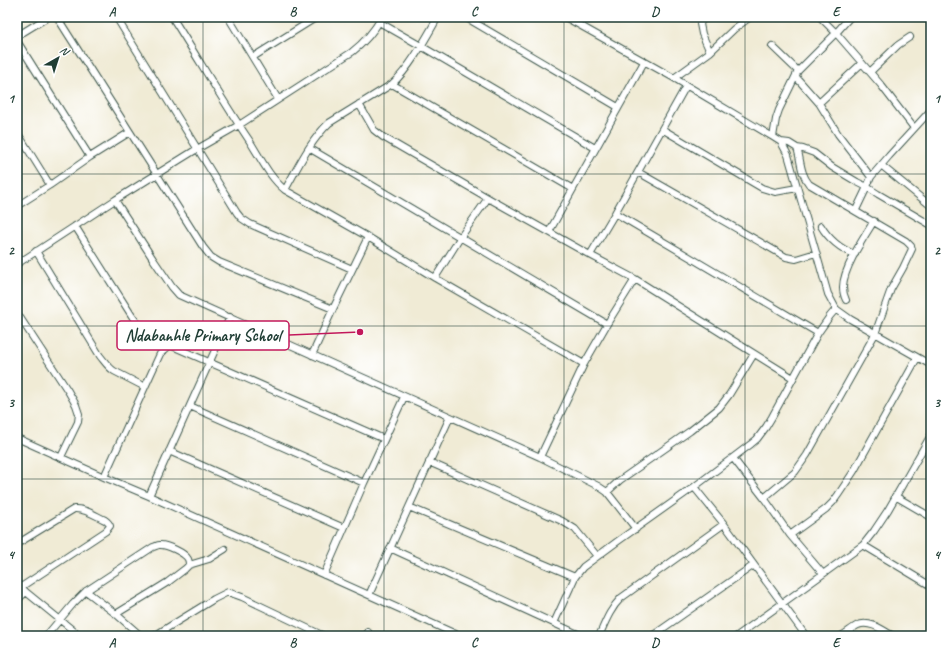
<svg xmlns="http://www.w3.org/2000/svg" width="948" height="653" font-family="Caveat,sans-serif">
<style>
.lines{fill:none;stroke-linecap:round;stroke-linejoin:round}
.minor-casing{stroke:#3e574c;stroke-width:8}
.minor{stroke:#fff;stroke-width:6}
.grid{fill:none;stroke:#1f3d34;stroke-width:1;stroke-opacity:0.55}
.leader{fill:none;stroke:#c2185b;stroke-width:1.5}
.callout-dot{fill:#c2185b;stroke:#fff;stroke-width:1.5}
.callout{fill:#fff;stroke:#c2185b;stroke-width:1.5}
.callout-label{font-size:17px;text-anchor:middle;font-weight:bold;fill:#1f3d34}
.neatline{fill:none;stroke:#1f3d34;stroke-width:1.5}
.grid-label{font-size:13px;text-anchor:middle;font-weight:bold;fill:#1f3d34}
</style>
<rect width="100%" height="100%" fill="#fff"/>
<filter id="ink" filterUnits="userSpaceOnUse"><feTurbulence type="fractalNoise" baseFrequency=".025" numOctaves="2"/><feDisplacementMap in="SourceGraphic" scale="8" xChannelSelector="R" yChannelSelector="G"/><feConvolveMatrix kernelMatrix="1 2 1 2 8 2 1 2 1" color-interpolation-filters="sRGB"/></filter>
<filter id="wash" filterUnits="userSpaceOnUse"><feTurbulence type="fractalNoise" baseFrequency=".012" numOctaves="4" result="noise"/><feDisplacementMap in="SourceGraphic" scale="16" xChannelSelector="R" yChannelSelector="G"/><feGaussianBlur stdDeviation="0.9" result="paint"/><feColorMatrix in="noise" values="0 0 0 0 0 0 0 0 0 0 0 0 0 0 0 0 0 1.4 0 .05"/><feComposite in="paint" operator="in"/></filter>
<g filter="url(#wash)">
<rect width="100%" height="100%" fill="#f0ebd5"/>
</g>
<g filter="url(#ink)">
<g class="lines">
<defs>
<path id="minor" d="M57,17L203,247L211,257L219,262L333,309L368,237
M116,17L237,213L241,218L250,224L352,269
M172,17C198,58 222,100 249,140C260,157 269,177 285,190L368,237L435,278L584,364L607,324L635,279
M228,17L278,99
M465,17L618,107
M565,17L674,78L773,137L781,142L788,155L828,294L836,309L850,319L931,365
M703,17L700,24L702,34L710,52
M820,17L836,33L881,85L914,128
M379,22L421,46L595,148
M17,36L48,17
M17,41L90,157
M772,46L798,71
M253,57L317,17
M870,72L898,45L910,37
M796,77L819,103L838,134L871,177
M674,78L710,52L734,29L750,17
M392,84L573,189
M819,103L862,63
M359,104L374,130L383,137L488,198L590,255L635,279L793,378
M662,129L762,188L775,192L797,188
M17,132L50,185
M773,137L776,119L779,110L798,71L836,33L850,17
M309,148L607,324
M797,148L803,149L814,153L832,167L857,182L867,187L878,194L931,225
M881,165L931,206
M638,172L786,257L796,259L816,253
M285,190C298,167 310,141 329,123L392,84C410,68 426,38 438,17
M115,200L153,259L172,287L179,295L540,457L598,486L607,492L636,529
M17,206L50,185L90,157L130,132
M856,210L867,187L871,177L889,156L931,110
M615,213L818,333
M75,226L132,316L141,328L147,332L170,345L384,439
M821,226C828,238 841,250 855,254
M549,232L644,62
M36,251L100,356C105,362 108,367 114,371L145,387
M590,255L615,213L686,86
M17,264L115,200L197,149L239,125L352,52C365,42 374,31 382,17
M435,278L460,238L488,198
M846,300C844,296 843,291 843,287C843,269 864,237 874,221
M17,313L68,391L76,405L79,414L78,422L61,457
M312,355L333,309
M190,406L364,483
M17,438L104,477L149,496L460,636
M169,451L344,528
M540,457L584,364
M733,458L764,498L790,535L823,574
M429,462L562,521L575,529L597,556
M104,477L160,354L170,345
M694,487L724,524L806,636
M607,492L620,480L690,431L719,408L729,395L754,354
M149,496L230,317
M895,496L931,517
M764,498L795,472L807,455L875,334L891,289L903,268L912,249L911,246L906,241L809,184C800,173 801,160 797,148L789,143L781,142
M409,507L575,577
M790,535L826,509L833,502L838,495L854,471L917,358
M17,544L74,509C85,508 96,516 105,520C108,522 109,523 110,526L106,531L21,587
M863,545L931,586
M390,548L582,636
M189,565L209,559L225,549
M324,575L364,483L404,397
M17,583L26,592L80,636
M86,591L116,614L141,636
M369,595L450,417
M17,600L26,592
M554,623L575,577L583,567L618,541L694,487L751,444L757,439L766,427L772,417L818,333L830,316L836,309
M46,636L73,604L86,591L153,547C154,547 158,545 159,545C166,544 185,553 188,559C189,561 189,562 189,565L185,569L168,582L116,614
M154,636L214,599L228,592L242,597L324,636
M366,636L368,632
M599,636C605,623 610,609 621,598L724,524
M652,636L754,565
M737,636L823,574L863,545L874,531L888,510L931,435
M841,636C847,633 852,628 858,625C869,620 883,630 893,636"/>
</defs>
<!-- minor casing -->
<use href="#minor" class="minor-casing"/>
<!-- minor -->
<use href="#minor" class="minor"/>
</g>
</g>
<!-- grid -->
<path class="grid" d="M203,17V636M384,17V636M564,17V636M745,17V636M17,174H931M17,326H931M17,479H931"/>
<!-- callouts -->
<path class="leader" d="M360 332L289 335"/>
<circle class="callout-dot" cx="360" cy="332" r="4"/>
<rect class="callout" x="117" y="321" width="172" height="29" rx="4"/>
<g class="callout-label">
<text x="203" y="341">Ndabanhle Primary School</text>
</g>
<!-- margin -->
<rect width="948" height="653" fill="none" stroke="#fff" stroke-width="44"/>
<!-- north arrow -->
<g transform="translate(58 58) rotate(39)" stroke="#ffffff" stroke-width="3" paint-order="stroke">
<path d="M0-3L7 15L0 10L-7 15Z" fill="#1f3d34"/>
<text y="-6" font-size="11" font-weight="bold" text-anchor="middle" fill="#1f3d34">N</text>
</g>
<rect x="22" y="22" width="904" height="609" class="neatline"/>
<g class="grid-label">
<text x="112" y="16">A</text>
<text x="293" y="16">B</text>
<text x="474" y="16">C</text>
<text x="655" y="16">D</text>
<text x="836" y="16">E</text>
<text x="11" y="103">1</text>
<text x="937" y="103">1</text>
<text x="11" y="255">2</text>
<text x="937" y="255">2</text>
<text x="11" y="407">3</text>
<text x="937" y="407">3</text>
<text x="11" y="559">4</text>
<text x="937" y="559">4</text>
<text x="112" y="647">A</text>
<text x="293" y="647">B</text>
<text x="474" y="647">C</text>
<text x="655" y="647">D</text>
<text x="836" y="647">E</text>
</g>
</svg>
